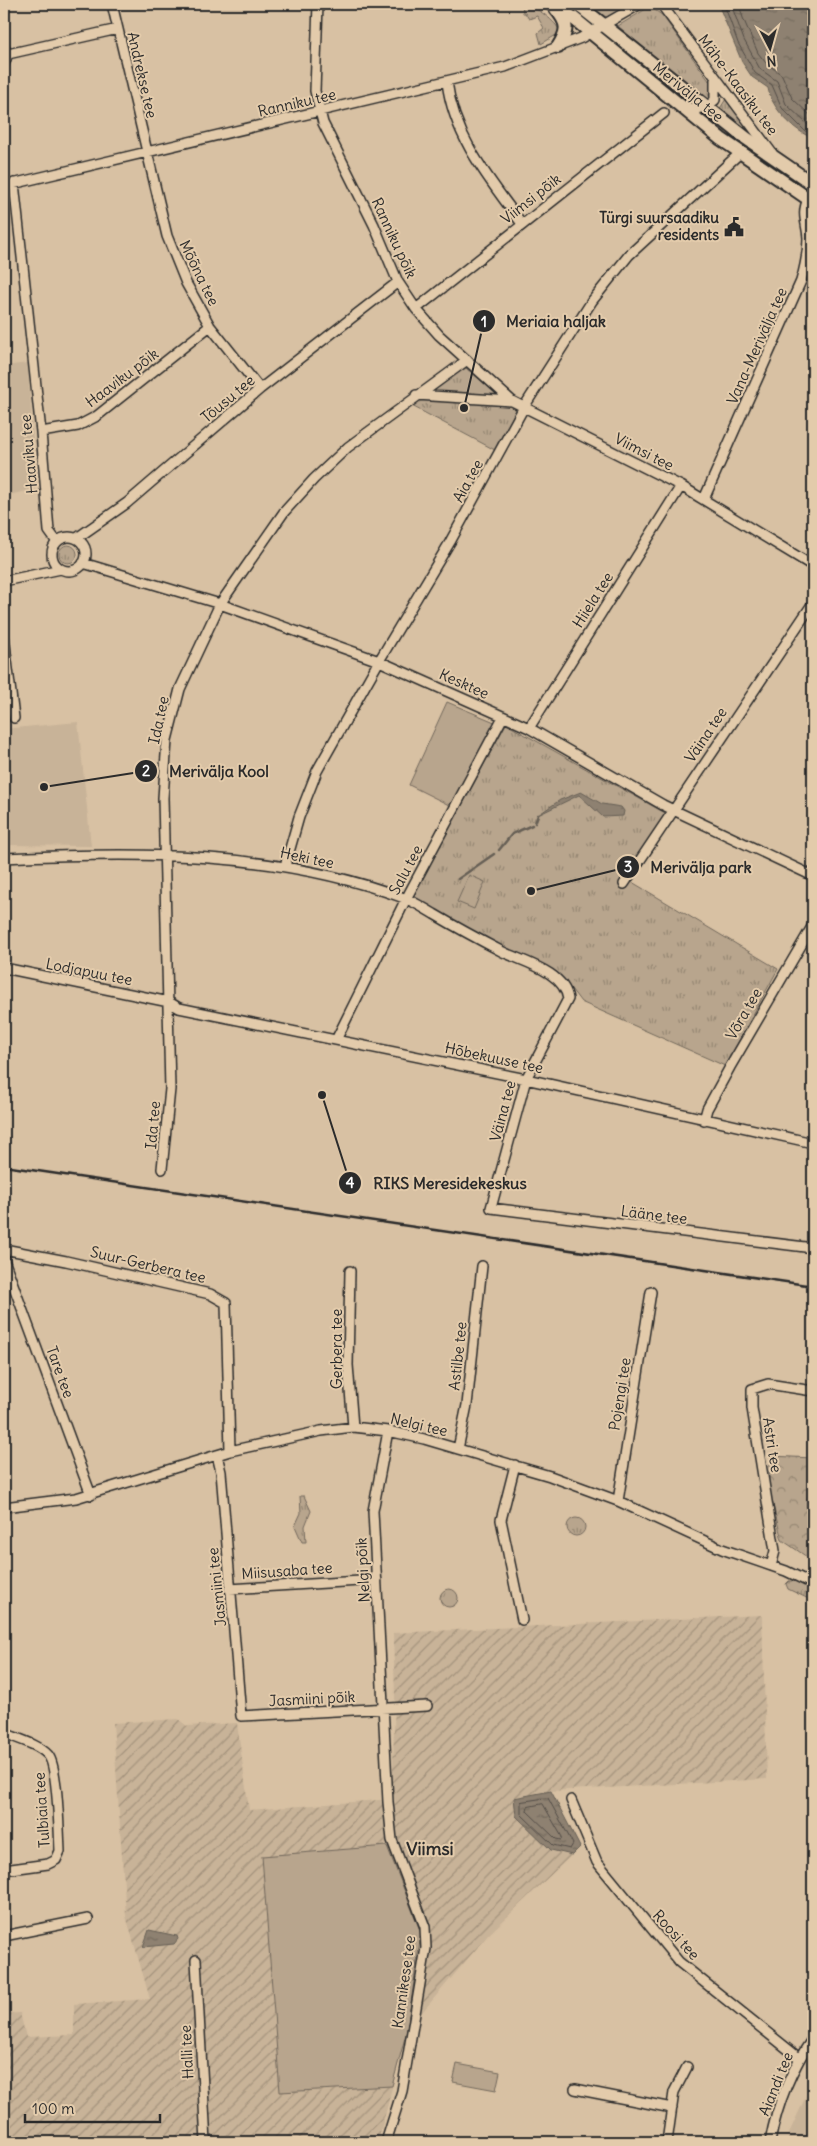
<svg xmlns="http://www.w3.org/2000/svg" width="817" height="2146" font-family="Delius,sans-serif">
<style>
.built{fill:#c8b398}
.industrial{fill:url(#industrial-furrows)}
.grass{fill:url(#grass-tufts);stroke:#72685c}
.forest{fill:url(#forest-crowns);stroke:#72685c}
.garden{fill:#b8a58d;stroke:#72685c}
.water{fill:url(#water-ripples);stroke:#665f55}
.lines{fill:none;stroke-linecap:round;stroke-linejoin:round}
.shore{stroke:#534d47;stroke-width:1}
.stream{stroke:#665f55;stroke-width:2.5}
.street-casing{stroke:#2b2b2b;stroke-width:12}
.secondary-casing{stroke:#2b2b2b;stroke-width:16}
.street{stroke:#e3cbab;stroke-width:9}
.secondary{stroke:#e3cbab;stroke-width:12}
.rail{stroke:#2b2b2b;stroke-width:2.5}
.labels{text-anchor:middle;stroke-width:4;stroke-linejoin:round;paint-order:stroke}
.street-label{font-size:15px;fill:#2b2b2b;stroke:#e3cbab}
.poi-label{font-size:15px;font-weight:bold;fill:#2b2b2b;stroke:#e3cbab;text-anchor:end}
.quarter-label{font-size:18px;font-weight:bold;fill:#2b2b2b;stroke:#e3cbab}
.leader{fill:none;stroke:#2b2b2b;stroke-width:2}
.callout-dot{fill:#2b2b2b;stroke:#e3cbab;stroke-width:2}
.mark-label{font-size:15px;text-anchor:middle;font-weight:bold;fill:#fff}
.callout-label{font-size:16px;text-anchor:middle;font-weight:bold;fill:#2b2b2b;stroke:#e3cbab;stroke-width:4;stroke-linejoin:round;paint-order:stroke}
</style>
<defs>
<pattern id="industrial-furrows" width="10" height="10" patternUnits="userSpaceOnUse" patternTransform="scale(1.25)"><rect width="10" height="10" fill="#c8b398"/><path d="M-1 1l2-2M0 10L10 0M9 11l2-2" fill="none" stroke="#a3927c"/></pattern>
<pattern id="grass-tufts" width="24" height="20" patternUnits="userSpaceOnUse" patternTransform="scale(1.25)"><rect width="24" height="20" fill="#b8a58d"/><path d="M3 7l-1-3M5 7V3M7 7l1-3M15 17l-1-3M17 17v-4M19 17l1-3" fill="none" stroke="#968773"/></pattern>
<pattern id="forest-crowns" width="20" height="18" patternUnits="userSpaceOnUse" patternTransform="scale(1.25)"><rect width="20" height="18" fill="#b8a58d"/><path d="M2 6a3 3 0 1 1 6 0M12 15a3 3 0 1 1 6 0" fill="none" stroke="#968773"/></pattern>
<pattern id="water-ripples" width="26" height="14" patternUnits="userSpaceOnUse" patternTransform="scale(1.25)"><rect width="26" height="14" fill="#8e8171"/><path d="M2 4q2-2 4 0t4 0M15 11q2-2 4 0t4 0" fill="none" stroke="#746a5d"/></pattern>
</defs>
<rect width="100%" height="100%" fill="#d8c1a3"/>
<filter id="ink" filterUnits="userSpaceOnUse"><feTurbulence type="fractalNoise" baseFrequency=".02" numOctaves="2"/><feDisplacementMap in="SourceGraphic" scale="10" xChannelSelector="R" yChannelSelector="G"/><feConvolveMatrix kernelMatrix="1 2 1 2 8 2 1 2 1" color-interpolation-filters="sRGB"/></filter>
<g filter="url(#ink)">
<!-- built -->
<path class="built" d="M28,363L36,489L4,496V366Z
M78,722L91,846L4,845V729Z
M813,2081V2142H787L790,2131Z"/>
<!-- industrial -->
<path class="industrial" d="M762,1615L767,1779L551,1791L580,1847L488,1935L407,2030L378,2142H4V2014L20,2013L26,2037L74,2035V2004L150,1999L126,1916L113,1723L178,1719L187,1726L237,1723L249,1810L392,1799L395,1697L393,1633Z"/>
<!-- grass -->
<path class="grass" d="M522,4C532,4 555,20 559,30L558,34L541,44L538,33L544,28L537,16L529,19L525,13H523Z
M586,4H625L627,6L605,18Z
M646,9H653L662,15L712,85V96L708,101L618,26Z
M726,99L748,129L745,131L719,110Z
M466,368L516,410L495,450L410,405L427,391Z
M59 554a9 9 0 1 1 18 0a9 9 0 1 1-18 0Z
M506,724L674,818L632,882L778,969L725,1066L581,1002L565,981L411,899Z
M300,1496H304L311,1511L305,1526L306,1542H302L295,1526L301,1513Z
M567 1527a9 9 0 1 1 18 0a9 9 0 1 1-18 0Z
M789,1581H797L813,1589V1601L788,1589L786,1584Z
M440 1598a9 9 0 1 1 18 0a9 9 0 1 1-18 0Z"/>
<!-- forest -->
<path class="forest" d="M771,1456L813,1458V1490H811L808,1514L813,1520V1561L782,1540L768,1486Z"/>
<!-- garden -->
<path class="garden" d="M447,702L497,723L453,807L409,785Z
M469,875L485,882L474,909L457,902Z
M387,1846L421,1933L407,2030L392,2086L280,2092L262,1856Z
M457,2064L500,2072L496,2090L453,2082Z"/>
<!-- water -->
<path class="water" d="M718,4H813V138C795,132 771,108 768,88L752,77L742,62Z
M581,792L602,804L621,807L624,811L623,816L603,817L579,795L538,815L560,800Z
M811,1490H813V1520C805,1510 805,1501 811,1490Z
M551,1791L580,1847L572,1855L551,1850L516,1816L514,1798Z
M149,1930L177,1936L178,1939L174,1944L143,1947Z"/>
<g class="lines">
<!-- shore -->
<path class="shore" d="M724,4L738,43L755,73L772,85L782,108L805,131L813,133
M731,4L744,40L760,69L777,81L786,104L808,125L813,126
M739,4L743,18L758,53L766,63L782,75L792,98L813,118
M548,1798L573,1844L570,1849L553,1845L521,1814V1802Z
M543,1804L562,1837L561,1840L556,1839L527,1811L528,1807Z"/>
<!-- stream -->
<path class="stream" d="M535,823L538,815
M499,850L512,834L532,825
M458,879L494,854"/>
<defs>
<path id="street" d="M112,4L167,236L186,283L210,326L260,389
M318,4L315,91L323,123L374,225L398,282L416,309L439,335L512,401L681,486L813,566
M661,4L772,153
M4,48L8,54L4,64
M8,54L118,29
M447,82C454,138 490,180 522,224
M683,106C696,110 704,110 715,100V79
M14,183L41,432L49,531L57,542
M4,186L505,67L581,38L640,4
M416,309L664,113
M416,395L512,401
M41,432L78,426L97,416L210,326
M704,499L801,281C805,267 808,253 808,238C807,222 801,215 808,199
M52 554a17 17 0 1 1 34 0a17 17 0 1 1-34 0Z
M77,538L127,503L260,389L398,282
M83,563L220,604L379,661L529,728L663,805L813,876
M4,581L61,569
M4,636L14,718
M529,728L681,486
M4,858C138,852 276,850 404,898C415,902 425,909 434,914C456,927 478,939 501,951C523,962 564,971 568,999L526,1079L491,1208L813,1248
M285,866L299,817L317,771L379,661L450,542L524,407L592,301L629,255L739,154
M624,884L813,603
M4,968L169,1002L179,1008L526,1079L813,1143
M337,1038L406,899L503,717
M704,1120L707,1109L730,1067L813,925
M162,1169L170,1089L163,798L167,740L180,689L220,604L284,512L314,479L348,447L467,360
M4,1249L66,1261L210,1294L226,1303L230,1451
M4,1260L91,1495
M350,1271L348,1365L353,1427
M458,1449L467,1405L482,1266
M217,1455L221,1472L241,1716L427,1706
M515,1465L501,1520L522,1620
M618,1501L651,1292
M4,1507L76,1498L230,1451L321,1431L353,1427L388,1431L424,1439L550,1476L618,1501L722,1549L786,1571L813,1584
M771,1566L775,1551L752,1408V1389L768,1384L813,1391
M229,1589L377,1580
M4,1733C18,1739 38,1744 48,1755C58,1766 59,1833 60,1851L56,1860L48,1864L4,1870
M571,1800L597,1862L679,1962L799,2058
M4,1936L88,1919
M196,1960L206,2142
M575,2089L672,2108
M386,2142L402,2091L426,1948L425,1927L392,1840L388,1802L373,1511L388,1431
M667,2142L674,2092L687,2067
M770,2142C777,2105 791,2069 813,2038"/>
<path id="secondary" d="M551,4L572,17L721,139L813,202
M577,4L746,138L813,184
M556,9C569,24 568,31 558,47"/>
</defs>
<!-- street casing -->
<use href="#street" class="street-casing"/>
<!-- secondary casing -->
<use href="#secondary" class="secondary-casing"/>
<!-- street -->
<use href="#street" class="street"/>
<!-- secondary -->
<use href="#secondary" class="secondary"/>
<!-- rail -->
<path class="rail" d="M4,1166L813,1286"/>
</g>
</g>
<!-- icons -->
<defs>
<symbol id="civic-bare" viewBox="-9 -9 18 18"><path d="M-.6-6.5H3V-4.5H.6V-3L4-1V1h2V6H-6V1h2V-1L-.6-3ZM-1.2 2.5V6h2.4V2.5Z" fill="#2b2b2b" stroke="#e3cbab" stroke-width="2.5" paint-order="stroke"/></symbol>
</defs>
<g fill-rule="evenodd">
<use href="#civic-bare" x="720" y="213" width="28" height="28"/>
</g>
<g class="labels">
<!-- street labels -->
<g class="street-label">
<text transform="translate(142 75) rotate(77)" y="5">Andrekse tee</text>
<text transform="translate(738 85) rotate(53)" y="5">Mähe-Kaasiku tee</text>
<text transform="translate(688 92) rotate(39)" y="5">Merivälja tee</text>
<text transform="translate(297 103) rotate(-13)" y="5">Ranniku tee</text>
<text transform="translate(531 199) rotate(-38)" y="5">Viimsi põik</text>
<text transform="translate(394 238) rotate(65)" y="5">Ranniku põik</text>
<text transform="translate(199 273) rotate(64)" y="5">Mõõna tee</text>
<text transform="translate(757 346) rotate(-66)" y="5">Vana-Merivälja tee</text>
<text transform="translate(122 378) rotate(-37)" y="5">Haaviku põik</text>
<text transform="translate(228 399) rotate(-40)" y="5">Tõusu tee</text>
<text transform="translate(644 452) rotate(27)" y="5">Viimsi tee</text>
<text transform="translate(29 454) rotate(-95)" y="5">Haaviku tee</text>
<text transform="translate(468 481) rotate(-61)" y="5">Aia tee</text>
<text transform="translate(593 600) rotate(-58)" y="5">Hiiela tee</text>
<text transform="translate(464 684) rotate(24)" y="5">Kesktee</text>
<text transform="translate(159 720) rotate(-78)" y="5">Ida tee</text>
<text transform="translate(706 735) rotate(-56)" y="5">Väina tee</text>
<text transform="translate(307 858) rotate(12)" y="5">Heki tee</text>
<text transform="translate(406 870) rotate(-62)" y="5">Salu tee</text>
<text transform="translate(89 972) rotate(11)" y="5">Lodjapuu tee</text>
<text transform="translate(744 1014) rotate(-60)" y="5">Võra tee</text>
<text transform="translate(494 1058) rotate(12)" y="5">Hõbekuuse tee</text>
<text transform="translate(503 1111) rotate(-75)" y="5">Väina tee</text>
<text transform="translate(153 1125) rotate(-85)" y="5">Ida tee</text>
<text transform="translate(654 1215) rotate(7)" y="5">Lääne tee</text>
<text transform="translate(148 1265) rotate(13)" y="5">Suur-Gerbera tee</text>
<text transform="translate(337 1349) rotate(-90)" y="5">Gerbera tee</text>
<text transform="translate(458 1356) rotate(-84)" y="5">Astilbe tee</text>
<text transform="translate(60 1372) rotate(70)" y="5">Tare tee</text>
<text transform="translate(620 1394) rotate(-81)" y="5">Pojengi tee</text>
<text transform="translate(419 1425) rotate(13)" y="5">Nelgi tee</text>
<text transform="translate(772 1445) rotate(81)" y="5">Astri tee</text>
<text transform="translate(363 1570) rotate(-93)" y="5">Nelgi põik</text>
<text transform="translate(287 1571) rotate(-4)" y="5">Miisusaba tee</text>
<text transform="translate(217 1587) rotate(-96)" y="5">Jasmiini tee</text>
<text transform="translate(312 1699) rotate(-3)" y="5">Jasmiini põik</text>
<text transform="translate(42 1810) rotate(-94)" y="5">Tulbiaia tee</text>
<text transform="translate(676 1935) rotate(48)" y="5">Roosi tee</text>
<text transform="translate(404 1982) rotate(-82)" y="5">Kannikese tee</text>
<text transform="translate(187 2052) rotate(-93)" y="5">Halli tee</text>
<text transform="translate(776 2084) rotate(-68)" y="5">Aiandi tee</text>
</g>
<!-- poi labels -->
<g class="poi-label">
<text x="719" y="223">Türgi suursaadiku<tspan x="719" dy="17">residents</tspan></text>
</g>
<!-- quarter labels -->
<g class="quarter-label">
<text x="430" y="1855">Viimsi</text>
</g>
</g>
<!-- callouts -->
<path class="leader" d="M464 408L484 321M44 787L146 771M531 891L628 867M322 1095L350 1183"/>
<g class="callout-dot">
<circle cx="464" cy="408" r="5"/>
<circle cx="44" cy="787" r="5"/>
<circle cx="531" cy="891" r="5"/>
<circle cx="322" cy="1095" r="5"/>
<circle cx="484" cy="321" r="12"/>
<circle cx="146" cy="771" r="12"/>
<circle cx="628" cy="867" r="12"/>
<circle cx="350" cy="1183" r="12"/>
</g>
<g class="mark-label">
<text x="484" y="327">1</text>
<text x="146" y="776">2</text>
<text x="628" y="872">3</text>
<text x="350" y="1188">4</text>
</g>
<g class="callout-label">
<text x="556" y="327">Meriaia haljak</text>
<text x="219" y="777">Merivälja Kool</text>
<text x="701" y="873">Merivälja park</text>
<text x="450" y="1189">RIKS Meresidekeskus</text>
</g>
<!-- margin -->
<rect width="817" height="2146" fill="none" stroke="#e3cbab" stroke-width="20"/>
<rect x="10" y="10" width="797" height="2126" fill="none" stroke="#2b2b2b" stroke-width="2" filter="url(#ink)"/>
<!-- north arrow -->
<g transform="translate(770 48) rotate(174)" stroke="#e3cbab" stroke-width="4" paint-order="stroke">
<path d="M0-4L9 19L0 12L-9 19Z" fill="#2b2b2b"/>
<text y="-8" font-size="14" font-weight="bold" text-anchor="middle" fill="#2b2b2b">N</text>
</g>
<!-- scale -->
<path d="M25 2114v8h135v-8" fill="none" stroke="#2b2b2b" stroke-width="2.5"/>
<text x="32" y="2114" font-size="15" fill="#2b2b2b" stroke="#e3cbab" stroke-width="4" paint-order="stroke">100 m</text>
</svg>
